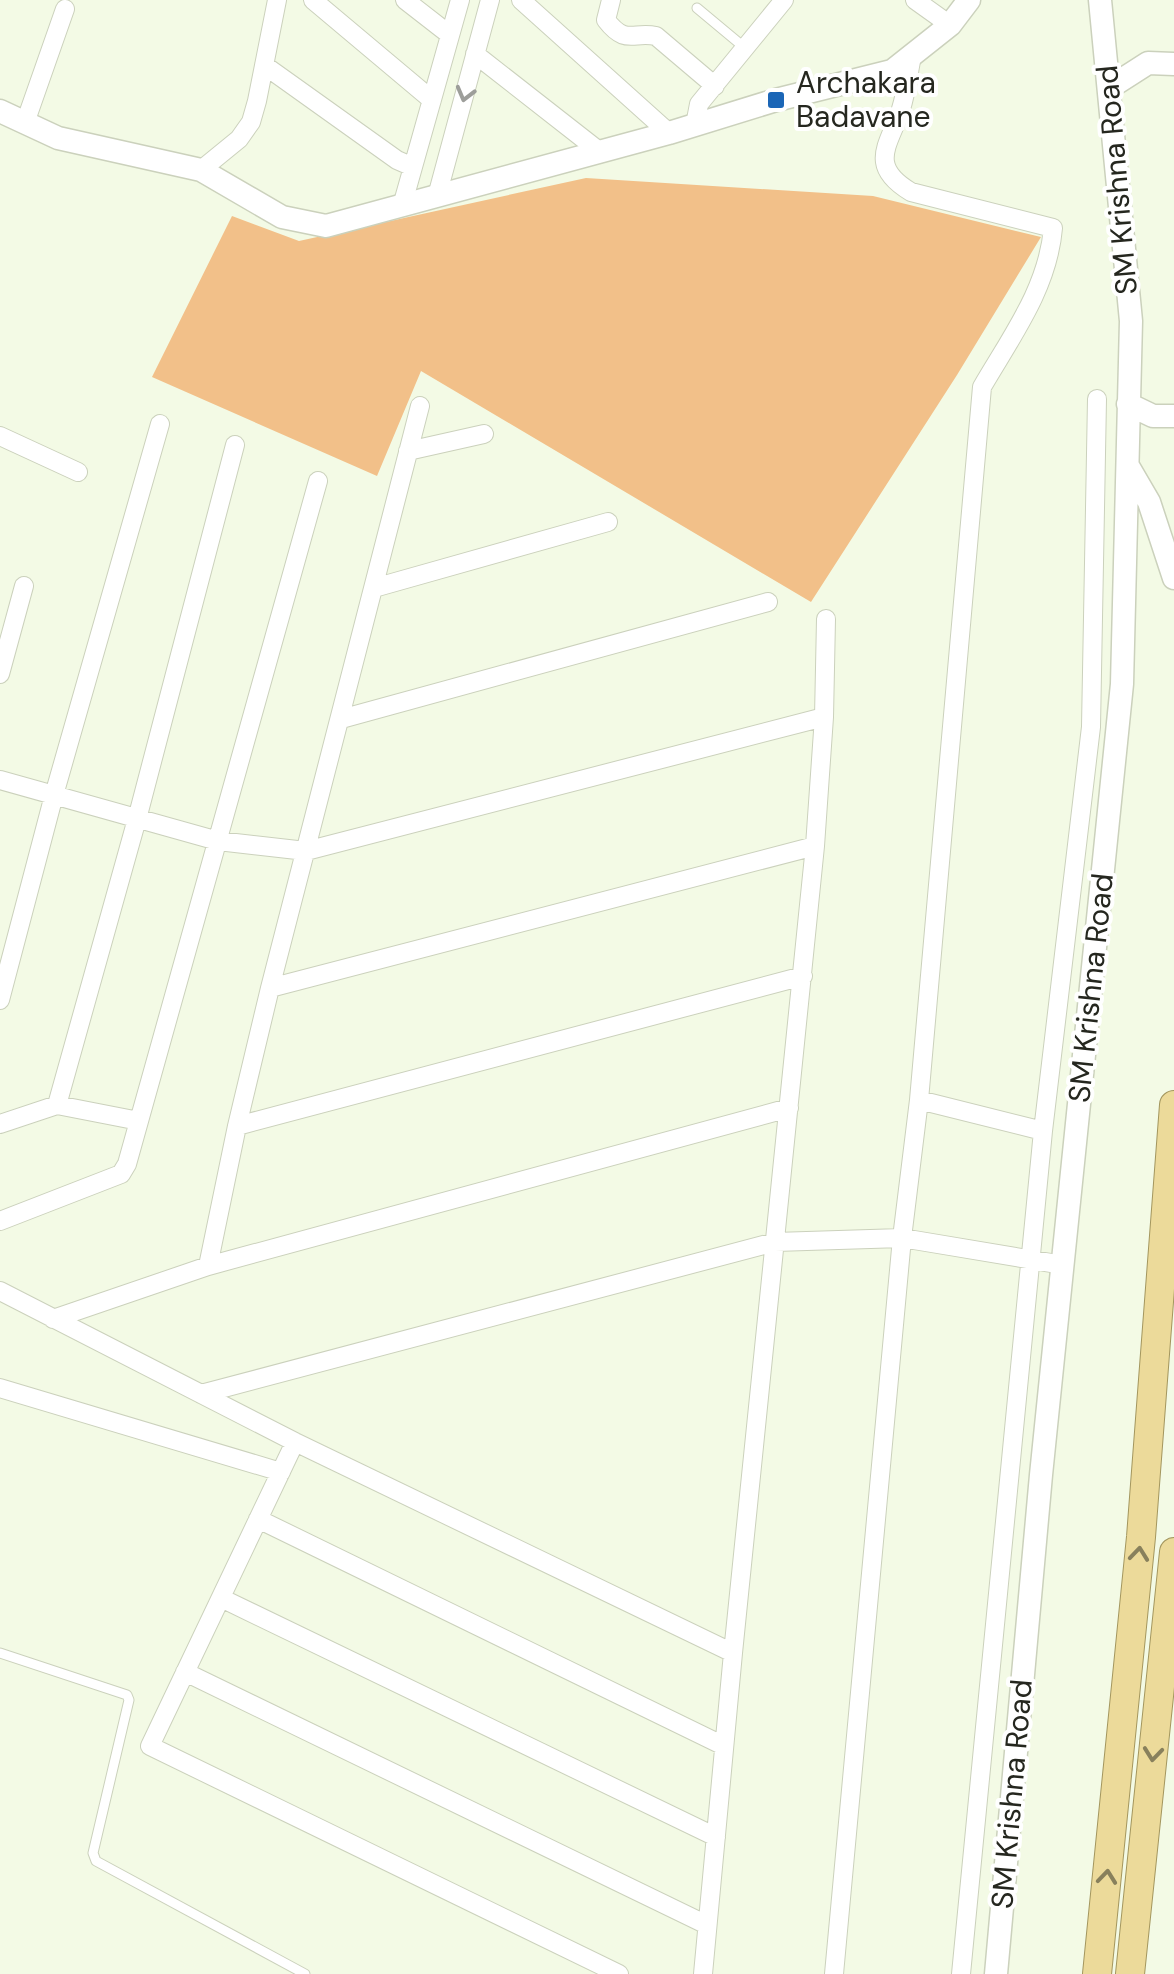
<svg xmlns="http://www.w3.org/2000/svg" width="1174" height="1974" font-family="'DM Sans',sans-serif">
<style>
.green{fill:#f2c089}
.lines{fill:none;stroke-linecap:round;stroke-linejoin:round}
.service-casing{stroke:#cbd1bc;stroke-width:11}
.minor-casing{stroke:#cbd1bc;stroke-width:20}
.tertiary-casing{stroke:#cbd1bc;stroke-width:25}
.trunk-casing{stroke:#a3965e;stroke-width:30}
.service{stroke:#fff;stroke-width:9}
.minor{stroke:#fff;stroke-width:18}
.tertiary{stroke:#fff;stroke-width:22}
.trunk{stroke:#ecda9a;stroke-width:28}
.oneway{stroke:#9d9e9a}
.oneway2{stroke:#88805c}
.poi-dot{fill:#1b66b6;stroke:#fff;stroke-width:4}
.labels{text-anchor:middle;stroke-width:8;stroke-linejoin:round;paint-order:stroke}
.poi-label{font-size:30px;fill:#25271f;stroke:#fff;text-anchor:start}
.street-label{font-size:30px;fill:#25271f;stroke:#fff}
</style>
<rect width="100%" height="100%" fill="#f3fae5"/>
<!-- green -->
<path class="green" d="M586,178L873,196L1041,237L957,375L811,602L421,371L377,476L152,377L232,216L299,241Z"/>
<g class="lines">
<defs>
<path id="service" d="M697,8L745,48
M0,1653L127,1695L129,1700L93,1853L96,1861L305,1974"/>
<path id="minor" d="M313,0L432,100
M405,0L450,35
M521,0L669,133
M611,0L606,20C626,46 633,31 656,36L715,86
M915,0L950,25
M475,54L599,151
M264,65L397,160L413,167
M25,123L65,9
M695,125L699,104L784,0
M201,170L239,139L251,122L257,101L277,0
M437,196L490,0
M402,206L460,0
M0,436L78,472
M408,451L484,434
M374,588L608,522
M0,674L24,586
M341,719L768,602
M0,780L218,841L306,851L824,717
M270,988L815,846
M0,1000L54,795L160,424
M919,1100L1043,1131
M57,1105L137,819L235,445
M0,1124L57,1105L139,1121
M237,1126L803,976
M0,1221L121,1174L127,1164L318,481
M208,1266L237,1126L270,988L420,406
M0,1291L295,1442L733,1653
M53,1319L208,1266L789,1108
M0,1388L281,1472
M201,1394L775,1242L902,1238L1063,1265
M295,1442L150,1746L619,1974
M258,1519L724,1746
M221,1598L716,1837
M185,1672L707,1925
M703,1974L733,1653L815,846L824,717L826,619
M834,1974L902,1238L919,1100L982,387C1011,337 1048,288 1053,228L911,192C866,165 890,144 901,109C906,93 908,77 911,61
M961,1974L1043,1131L1091,727L1097,399"/>
<path id="tertiary" d="M1109,88L1148,63L1174,64
M0,111L58,138L201,170L282,217L326,226L669,133L776,100L892,71L950,25L969,0
M1128,404L1153,416H1174
M1128,466L1149,502L1174,578
M996,1974L1041,1475L1122,684L1131,321L1100,0"/>
<path id="trunk" d="M1097,1974L1141,1537L1174,1105
M1130,1974L1174,1552"/>
</defs>
<!-- service casing -->
<use href="#service" class="service-casing"/>
<!-- minor casing -->
<use href="#minor" class="minor-casing"/>
<!-- tertiary casing -->
<use href="#tertiary" class="tertiary-casing"/>
<!-- trunk casing -->
<use href="#trunk" class="trunk-casing"/>
<!-- service -->
<use href="#service" class="service"/>
<!-- minor -->
<use href="#minor" class="minor"/>
<!-- tertiary -->
<use href="#tertiary" class="tertiary"/>
<!-- trunk -->
<use href="#trunk" class="trunk"/>
</g>
<!-- one-way arrows -->
<defs><path id="oneway-chevron" d="M-2-3.5L2.5 0L-2 3.5" fill="none" stroke-width="1.6" stroke-linecap="round" stroke-linejoin="round" transform="scale(2.5)"/></defs>
<use class="oneway" href="#oneway-chevron" transform="translate(465 94) rotate(105)"/>
<g class="oneway2">
<use href="#oneway-chevron" transform="translate(1139 1554) rotate(-84)"/>
<use href="#oneway-chevron" transform="translate(1153 1754) rotate(96)"/>
<use href="#oneway-chevron" transform="translate(1107 1877) rotate(-84)"/>
</g>
<!-- markers -->
<rect class="poi-dot" x="766" y="90" width="20" height="20" rx="5"/>
<g class="labels">
<!-- poi labels -->
<g class="poi-label">
<text x="796" y="93">Archakara<tspan x="796" dy="34">Badavane</tspan></text>
</g>
<!-- street labels -->
<g class="street-label">
<text transform="translate(1117 180) rotate(-95)" y="10">SM Krishna Road</text>
<text transform="translate(1091 988) rotate(-84)" y="10">SM Krishna Road</text>
<text transform="translate(1012 1794) rotate(-85)" y="10">SM Krishna Road</text>
</g>
</g>
</svg>
